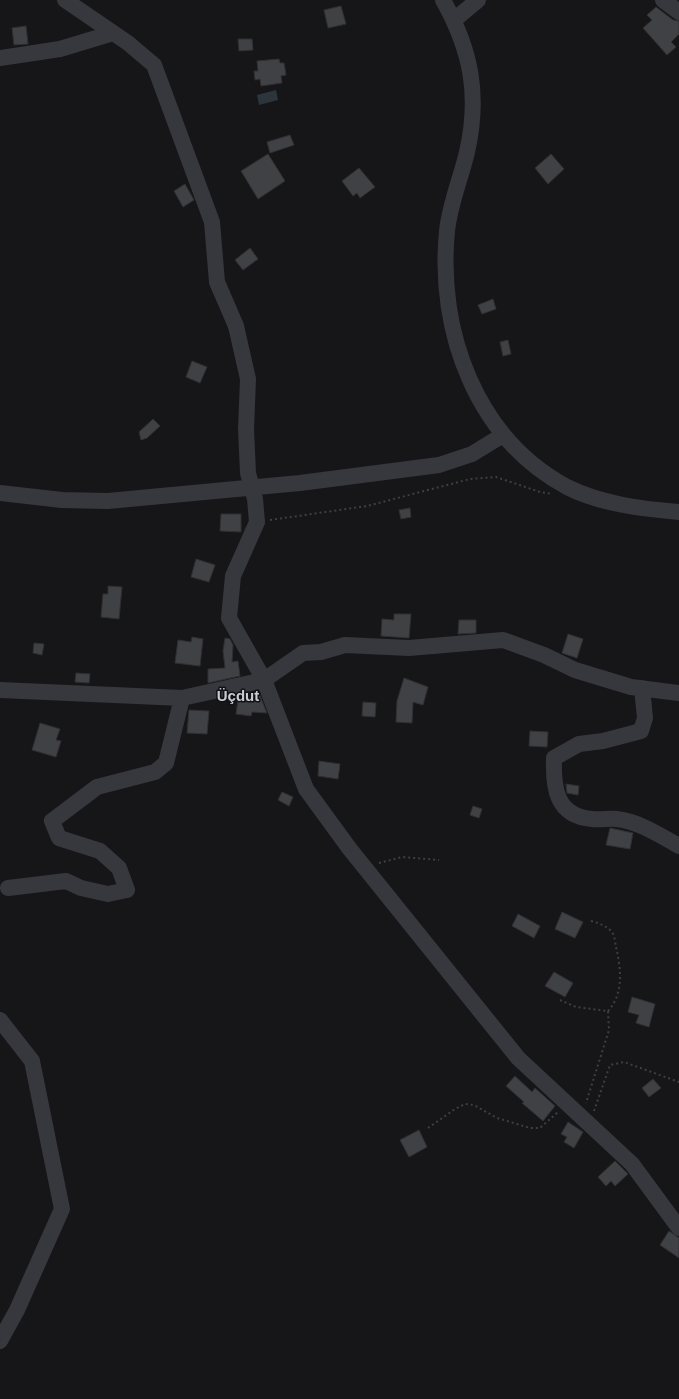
<svg xmlns="http://www.w3.org/2000/svg" width="679" height="1399" font-family="Arial,sans-serif">
<style>
.water{fill:#2c353c}
.building{fill:#404145;stroke:#303034}
.lines{fill:none;stroke-linecap:round;stroke-linejoin:round}
.path{stroke:#3d3f44;stroke-width:2;stroke-dasharray:2 3;stroke-linecap:butt}
.minor{stroke:#37383d;stroke-width:16}
.labels{text-anchor:middle;stroke-width:3;stroke-linejoin:round;paint-order:stroke}
.neighbourhood-label{font-size:15px;font-weight:bold;fill:#c9ccd4;stroke:#111113}
</style>
<rect width="100%" height="100%" fill="#161618"/>
<!-- water -->
<path class="water" d="M276,90L278,100L259,105L257,95Z"/>
<!-- building -->
<path class="building" d="M341,6L346,24L328,28L324,10Z
M656,7L673,20L679,21V34L671,42L676,47L667,55L643,28L652,20L647,15Z
M26,26L28,44L14,45L12,28Z
M238,39H252L253,50L239,51Z
M279,59L280,63H284L286,75L281,76L282,83L261,86L260,79L255,80L254,71H258L257,61Z
M290,135L294,145L270,153L267,142Z
M268,154L285,181L258,199L241,171Z
M551,154L564,169L548,184L535,168Z
M359,168L375,187L360,198L357,193L353,196L342,181Z
M185,184L194,200L183,207L174,191Z
M250,248L258,259L243,270L235,260Z
M493,299L496,309L482,314L478,305Z
M508,340L511,354L503,356L500,342Z
M192,361L207,367L200,383L186,377Z
M153,419L160,426L147,438L141,440L139,432Z
M410,508L411,517L401,519L399,510Z
M221,514H241V532L220,531Z
M196,559L215,565L209,582L191,577Z
M108,586L122,587L119,619L101,617L103,594H108Z
M394,614H411L409,638L381,636L382,619L394,620Z
M459,620H476V633L458,634Z
M568,634L583,639L577,658L562,653Z
M192,637L203,639L200,666L175,663L178,640L191,642Z
M225,638L230,639L233,645L232,662L238,661L240,676L208,683V669L225,668L223,651Z
M34,643L44,644L42,655L33,653Z
M76,673L90,674L89,683L75,682Z
M404,678L428,687L423,705L413,702L412,723L396,722L397,701Z
M258,691L267,713L252,712L251,716L236,714L238,700L242,701V694Z
M363,702L376,703L375,717L362,716Z
M189,710L209,711L207,734L187,733Z
M40,723L60,729L56,740L61,741L56,757L32,750Z
M530,731L548,732L547,747L529,746Z
M319,761L340,764L338,779L318,776Z
M566,784L579,786L578,795L567,793Z
M282,792L293,797L289,806L278,800Z
M473,806L482,809L479,818L470,815Z
M610,828L633,833L630,849L606,845Z
M562,912L583,922L575,938L555,929Z
M518,914L540,926L534,938L512,926Z
M554,972L573,983L565,997L545,986Z
M632,997L655,1004L649,1027L636,1023L639,1015L628,1012Z
M515,1076L532,1092L535,1088L555,1106L543,1121L522,1103L524,1102L506,1086Z
M653,1079L661,1088L649,1097L642,1088Z
M568,1122L583,1132L574,1148L564,1142L567,1137L561,1134Z
M419,1130L427,1147L409,1157L400,1140Z
M615,1161L628,1174L615,1186L611,1181L606,1186L598,1177Z
M669,1231L679,1238V1258L660,1245Z"/>
<g class="lines">
<!-- path -->
<path class="path" d="M270,520L367,506L470,479L496,477L540,492L552,494
M379,863L402,857L439,860
M591,921C599,923 607,926 612,932C615,936 615,943 616,947C621,968 624,994 608,1011
M560,1000L576,1007L608,1011L609,1030L586,1103
M594,1111L610,1065L624,1062L679,1082
M428,1128L455,1109L465,1104L474,1105L497,1118L530,1128H540L558,1112"/>
<!-- minor -->
<path class="minor" d="M65,0L128,43L154,65L212,222L217,282L236,326L248,379L246,429L248,473L255,499L257,522L233,576L229,618L264,680L306,789L349,848L518,1058L632,1164L679,1228
M443,0C471,50 480,95 467,152C461,178 450,203 447,231C437,331 476,438 567,487C601,504 642,509 679,512
M663,0L679,12
M454,20L478,0
M0,58L60,49L113,33
M0,493L62,500L108,501L300,483L439,465L472,454L503,435
M642,688L645,718L641,731L603,741L579,744L554,758C553,788 556,816 592,819C601,820 609,818 617,819C640,822 659,835 679,846
M0,690L182,698L264,680L303,653L321,652L345,645L409,648L503,640L544,655L575,670L631,687L679,693
M8,888L66,881L81,888L108,894L127,890L119,868L100,851L59,838L52,821L97,787L155,772L166,763L182,698
M0,1020L32,1061L62,1209L17,1310L0,1341"/>
</g>
<g class="labels">
<!-- neighbourhood labels -->
<g class="neighbourhood-label">
<text x="238" y="701">Üçdut</text>
</g>
</g>
</svg>
